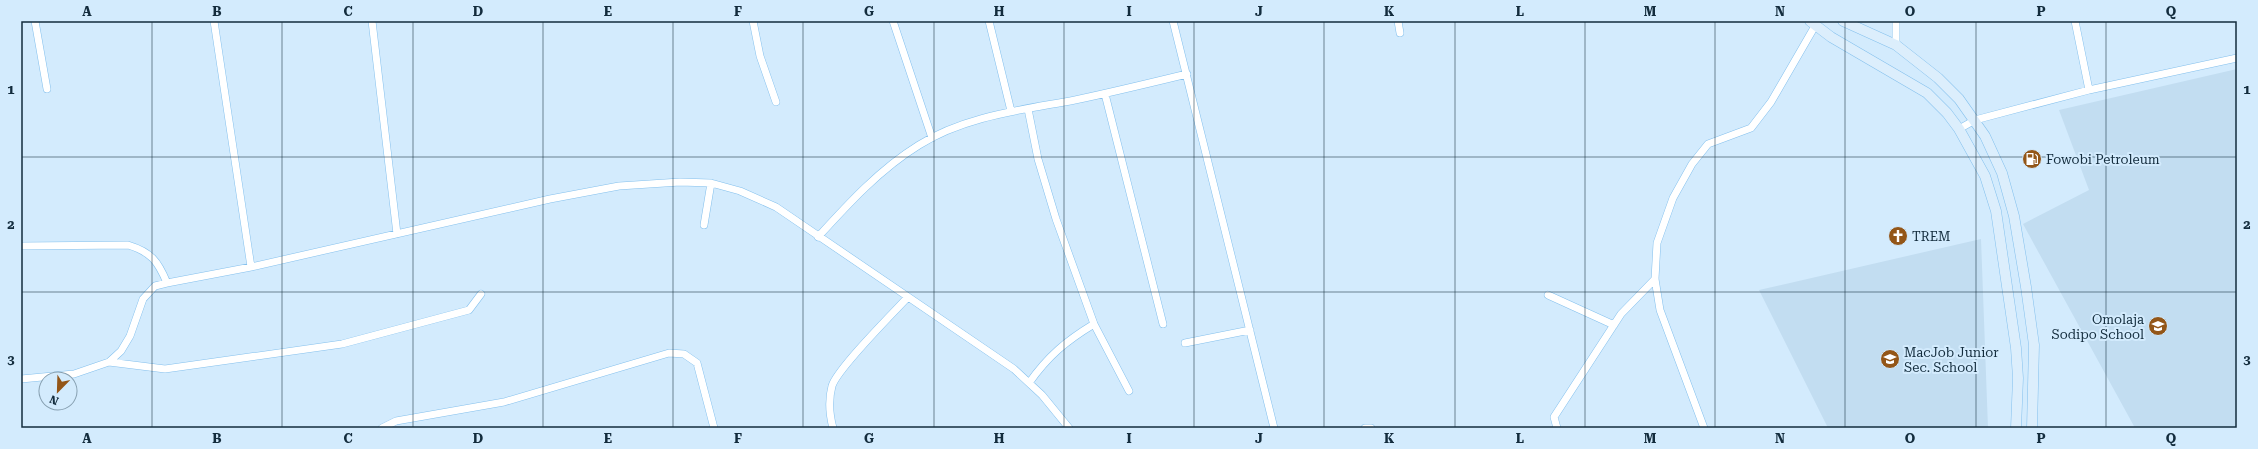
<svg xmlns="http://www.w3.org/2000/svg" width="2258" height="449" font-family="'Roboto Serif',serif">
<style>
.built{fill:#c2ddf1}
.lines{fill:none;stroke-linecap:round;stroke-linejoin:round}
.street-casing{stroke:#84c0ed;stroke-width:8}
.secondary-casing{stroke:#84c0ed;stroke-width:11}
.street{stroke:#fff;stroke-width:7}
.secondary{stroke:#dceefc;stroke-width:10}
.grid{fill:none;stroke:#132c3d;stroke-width:1;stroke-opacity:0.55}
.labels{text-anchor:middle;stroke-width:4;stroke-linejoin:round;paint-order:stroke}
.poi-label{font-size:13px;fill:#132c3d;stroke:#d3ebfd;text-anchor:start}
.neatline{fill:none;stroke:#132c3d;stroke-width:1.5}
.grid-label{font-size:13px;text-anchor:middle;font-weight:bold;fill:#132c3d}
</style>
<rect width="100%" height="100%" fill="#d3ebfd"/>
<!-- built -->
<path class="built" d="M2237,69V428H2135L2023,224L2089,190L2059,110Z
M1981,239L1988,428H1828L1759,290Z"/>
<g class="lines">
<defs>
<path id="street" d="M35,21L47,89
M214,21L251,267
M372,21L397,234
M753,21L760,56L776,102
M893,21L932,138
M989,21L1011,111
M1173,21L1274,428
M1398,21L1400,33
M2075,21L2089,90
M1896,45V21
M1105,94L1163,324
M1028,109L1038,159L1056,219L1094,324L1129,391
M1959,129L1975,120L2089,90L2237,58
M704,225L711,183
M818,237C848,204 880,169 919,145C965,116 1022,110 1075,100C1113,92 1150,83 1187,74
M21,246L128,245C151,252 158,261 167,283
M1548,295L1614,325
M1185,343L1250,330
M109,362L165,369L342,344L469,310L481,294
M21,379L74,374L109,362L121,351L130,336L143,299L155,286L167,283L251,267L550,199L619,186L680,182L711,183L740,191L776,207L1014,369L1042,395L1069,428
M1029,383C1048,356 1066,341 1094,324
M382,428L396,421L504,402L669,353L684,354L697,363L714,428
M833,428C829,413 828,401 832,386C837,369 893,313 908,297
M1365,428H1371
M1557,428L1554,417L1621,314L1655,279
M1704,428L1660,310L1655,279L1657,243L1673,198L1692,164L1708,144L1751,128L1771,102L1815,26"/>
<path id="secondary" d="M1810,21L1831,37L1927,93L1947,113L1959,129L1985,176L1996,211L2016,348L2018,378L2016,428
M1843,21L1896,45L1938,78L1959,99L1985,136L2002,173L2014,216L2026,287L2034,345L2032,428"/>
</defs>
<!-- street casing -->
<use href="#street" class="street-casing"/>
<!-- secondary casing -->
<use href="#secondary" class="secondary-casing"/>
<!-- street -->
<use href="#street" class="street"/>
<!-- secondary -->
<use href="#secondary" class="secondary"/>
</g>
<!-- grid -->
<path class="grid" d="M152,21V428M282,21V428M413,21V428M543,21V428M673,21V428M803,21V428M934,21V428M1064,21V428M1194,21V428M1324,21V428M1455,21V428M1585,21V428M1715,21V428M1845,21V428M1976,21V428M2106,21V428M21,157H2237M21,292H2237"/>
<!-- icons -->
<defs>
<symbol id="fuel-disc" viewBox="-11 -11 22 22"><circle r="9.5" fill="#935618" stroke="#d3ebfd"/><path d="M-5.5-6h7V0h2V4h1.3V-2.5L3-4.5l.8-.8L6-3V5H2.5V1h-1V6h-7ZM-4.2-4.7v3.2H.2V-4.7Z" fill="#fff"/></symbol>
<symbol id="church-disc" viewBox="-11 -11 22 22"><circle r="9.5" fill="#935618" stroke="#d3ebfd"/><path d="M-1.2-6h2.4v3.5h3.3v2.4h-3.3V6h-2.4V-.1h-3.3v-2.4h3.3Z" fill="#fff"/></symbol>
<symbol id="school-disc" viewBox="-11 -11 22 22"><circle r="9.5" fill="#935618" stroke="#d3ebfd"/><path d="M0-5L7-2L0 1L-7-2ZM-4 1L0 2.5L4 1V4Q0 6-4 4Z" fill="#fff"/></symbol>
</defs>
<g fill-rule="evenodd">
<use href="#fuel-disc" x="2021" y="148" width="22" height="22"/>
<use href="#church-disc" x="1887" y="225" width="22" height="22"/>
<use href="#school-disc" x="2147" y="315" width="22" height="22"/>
<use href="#school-disc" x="1879" y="348" width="22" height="22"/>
</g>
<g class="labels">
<!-- poi labels -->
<g class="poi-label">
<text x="2046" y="164">Fowobi Petroleum</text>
<text x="1912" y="241">TREM</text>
<text x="2144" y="324" text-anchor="end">Omolaja<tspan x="2144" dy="15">Sodipo School</tspan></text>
<text x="1904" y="357">MacJob Junior<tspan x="1904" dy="15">Sec. School</tspan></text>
</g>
</g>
<!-- border -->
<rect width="2258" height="449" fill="none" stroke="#d3ebfd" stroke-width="44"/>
<!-- north arrow -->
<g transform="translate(58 391) rotate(203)"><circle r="19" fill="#d3ebfd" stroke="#869fb0"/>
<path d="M0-3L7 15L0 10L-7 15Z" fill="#935618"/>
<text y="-6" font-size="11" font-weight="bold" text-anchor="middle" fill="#132c3d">N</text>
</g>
<rect x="22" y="22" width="2214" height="405" class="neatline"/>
<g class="grid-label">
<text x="87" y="16">A</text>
<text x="217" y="16">B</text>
<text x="348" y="16">C</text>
<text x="478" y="16">D</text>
<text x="608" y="16">E</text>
<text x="738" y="16">F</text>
<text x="869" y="16">G</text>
<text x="999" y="16">H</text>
<text x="1129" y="16">I</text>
<text x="1259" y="16">J</text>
<text x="1389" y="16">K</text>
<text x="1520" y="16">L</text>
<text x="1650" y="16">M</text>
<text x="1780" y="16">N</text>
<text x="1910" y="16">O</text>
<text x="2041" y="16">P</text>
<text x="2171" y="16">Q</text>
<text x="11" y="94">1</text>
<text x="2247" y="94">1</text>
<text x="11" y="229">2</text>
<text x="2247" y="229">2</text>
<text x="11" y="364">3</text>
<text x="2247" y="364">3</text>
<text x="87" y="443">A</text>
<text x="217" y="443">B</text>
<text x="348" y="443">C</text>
<text x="478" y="443">D</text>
<text x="608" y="443">E</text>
<text x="738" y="443">F</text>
<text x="869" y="443">G</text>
<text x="999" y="443">H</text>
<text x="1129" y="443">I</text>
<text x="1259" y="443">J</text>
<text x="1389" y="443">K</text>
<text x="1520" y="443">L</text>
<text x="1650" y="443">M</text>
<text x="1780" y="443">N</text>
<text x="1910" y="443">O</text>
<text x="2041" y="443">P</text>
<text x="2171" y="443">Q</text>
</g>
</svg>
